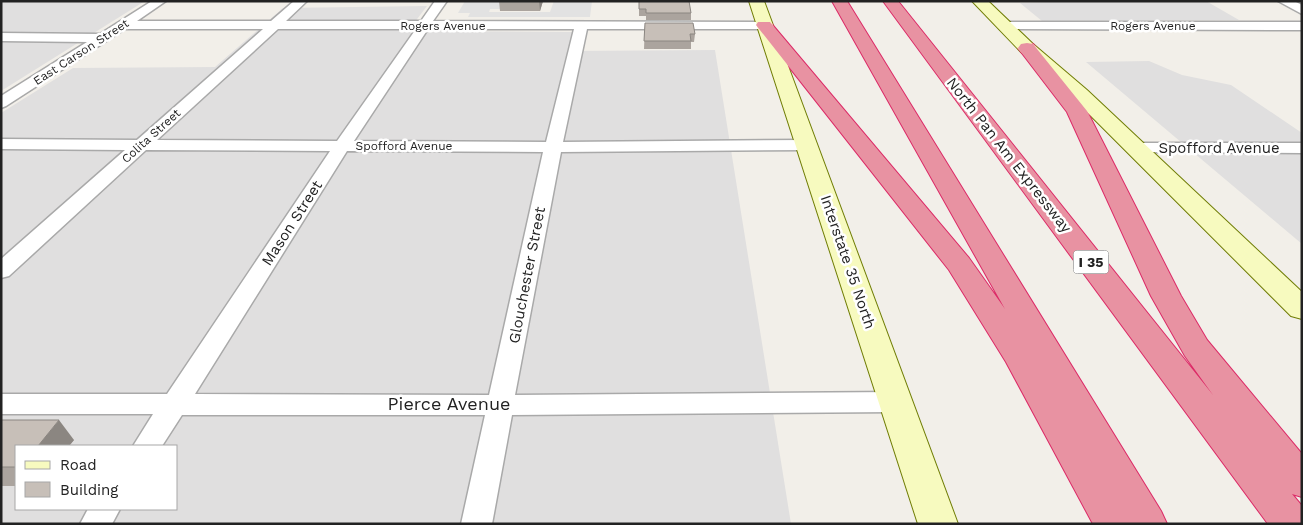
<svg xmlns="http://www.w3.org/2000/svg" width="1303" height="525" font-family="'Work Sans',sans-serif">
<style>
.residential{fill:#e0dfdf;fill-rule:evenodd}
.parking{fill:#e2e2e2}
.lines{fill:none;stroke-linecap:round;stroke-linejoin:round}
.minor-casing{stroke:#a9a9a9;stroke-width:3}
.secondary-casing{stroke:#707d05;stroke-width:2}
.motorway-casing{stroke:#dc2a67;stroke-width:2}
.minor{fill:#fff;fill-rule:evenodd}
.secondary{fill:#f7fabf;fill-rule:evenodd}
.motorway{fill:#e892a2;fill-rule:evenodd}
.wall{fill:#aba49e}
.shaded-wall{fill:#8b8681}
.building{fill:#c7bfb8;stroke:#8b8681}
.labels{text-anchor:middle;stroke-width:5;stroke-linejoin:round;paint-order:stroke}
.far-street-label{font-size:12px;fill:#222;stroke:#fff}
.shield{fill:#fff;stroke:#646464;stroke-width:1}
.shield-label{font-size:14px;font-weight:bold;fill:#222}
.street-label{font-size:15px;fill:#222;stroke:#fff}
.near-street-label{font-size:18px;fill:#222;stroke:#fff}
</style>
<rect width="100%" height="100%" fill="#f2efe9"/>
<!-- residential -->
<path class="residential" d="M1,1H145L1,91Z
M1079,1H1206L1239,20L1042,21L1020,3Z
M427,6L408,31L574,32L567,51L715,50L791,524H1V113L73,68L215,67L283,8ZM16,446H176V509H16Z
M1149,61L1182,75L1231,85L1302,133V244L1086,62Z"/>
<!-- parking -->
<path class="parking" d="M465,1H505L501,9H490L489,12H550L554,1H592L590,17H468L470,13H458Z"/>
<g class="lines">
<defs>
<path id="minor" d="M152,1H166L137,21H271L294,1H307L286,21H421L435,1H447L433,21L768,22L770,25L764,29H587L563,142L807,140L813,141L815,145L813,149L807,150L561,152L515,395L896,392L905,395L909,402L905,409L896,412L512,415L492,524H461L485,415H182L162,446H133L153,414H1V394H167L330,151L146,150L9,276L1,278V259L125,150L1,149V139L137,140L263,29H125L6,106L1,108V96L87,42L1,41V33L100,34ZM278,29H416L337,141L157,140ZM428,29H574L546,142L354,141ZM347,151L543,152L489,395L195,394Z
M1278,1H1294L1302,5V14Z
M1004,22H1302V30L1000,29L998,26L1000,23Z
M1136,143H1302V153L1130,152L1127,148L1130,144Z
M88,509H120L112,524H80Z"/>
<path id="secondary" d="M749,1H764L958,524H918Z
M972,1H988L1033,44L1087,90L1302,292V319L1291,316L1073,98L1021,52Z"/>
<path id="motorway" d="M832,1H847L1161,511L1167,524H1093L1006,362L949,270L756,25L758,22H770L969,258L1005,309Z
M883,1H898L1213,395L1185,356L1151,296L1067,112L1018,48L1021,44L1027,43L1033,44L1087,111L1181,296L1207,340L1302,454V497L1292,494L1302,506V524H1268Z"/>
</defs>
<!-- minor casing -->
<use href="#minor" class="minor-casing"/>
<!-- secondary casing -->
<use href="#secondary" class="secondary-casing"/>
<!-- motorway casing -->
<use href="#motorway" class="motorway-casing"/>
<!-- minor -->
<use href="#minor" class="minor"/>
<!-- secondary -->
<use href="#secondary" class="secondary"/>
<!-- motorway -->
<use href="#motorway" class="motorway"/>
</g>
<!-- wall -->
<path class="wall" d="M499,1H543L540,11H500Z
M639,1L691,13V20H646V16H639Z
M645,23L695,34L694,42H691V49H644Z
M1,420L74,440L69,446H16V486H1Z"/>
<!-- shaded-wall -->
<path class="shaded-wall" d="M539,1H543L540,11Z
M59,420L74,440L69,446H38Z"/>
<!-- building -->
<path class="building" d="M639,1H689L691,13H646V9H639Z
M645,23H693L695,34H690L691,41H644Z
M1,420H59L38,446H16V467H1Z"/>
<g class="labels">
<!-- far-street labels -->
<g class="far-street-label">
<text x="443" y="30">Rogers Avenue</text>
<text x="1153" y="30">Rogers Avenue</text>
<text transform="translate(81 52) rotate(-33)" y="4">East Carson Street</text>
<text transform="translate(151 136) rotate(-42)" y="4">Colita Street</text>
<text x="404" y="150">Spofford Avenue</text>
</g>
<!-- shield labels -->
<rect class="shield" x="1073.5" y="250.5" width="35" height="23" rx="4"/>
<g class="shield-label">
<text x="1091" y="267">I 35</text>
</g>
<!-- street labels -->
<g class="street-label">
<text x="1219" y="153">Spofford Avenue</text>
<text transform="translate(1009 155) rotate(52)" y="5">North Pan Am Expressway</text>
<text transform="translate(292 223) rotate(-57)" y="5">Mason Street</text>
<text transform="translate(848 262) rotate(71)" y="5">Interstate 35 North</text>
<text transform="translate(527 275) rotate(-79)" y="5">Glouchester Street</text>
</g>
<!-- near-street labels -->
<g class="near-street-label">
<text x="449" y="410">Pierce Avenue</text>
</g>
</g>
<!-- border -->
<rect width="1303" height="525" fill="none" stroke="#222222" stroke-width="5"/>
<!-- legend -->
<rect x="15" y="445" width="162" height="65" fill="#ffffff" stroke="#a7a7a7"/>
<rect x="25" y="461" width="25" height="8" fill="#f7fabf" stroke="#a7a7a7"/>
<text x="60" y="470" font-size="15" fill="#222222">Road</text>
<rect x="25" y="482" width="25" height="15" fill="#c7bfb8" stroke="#a7a7a7"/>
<text x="60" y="495" font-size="15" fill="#222222">Building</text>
</svg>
